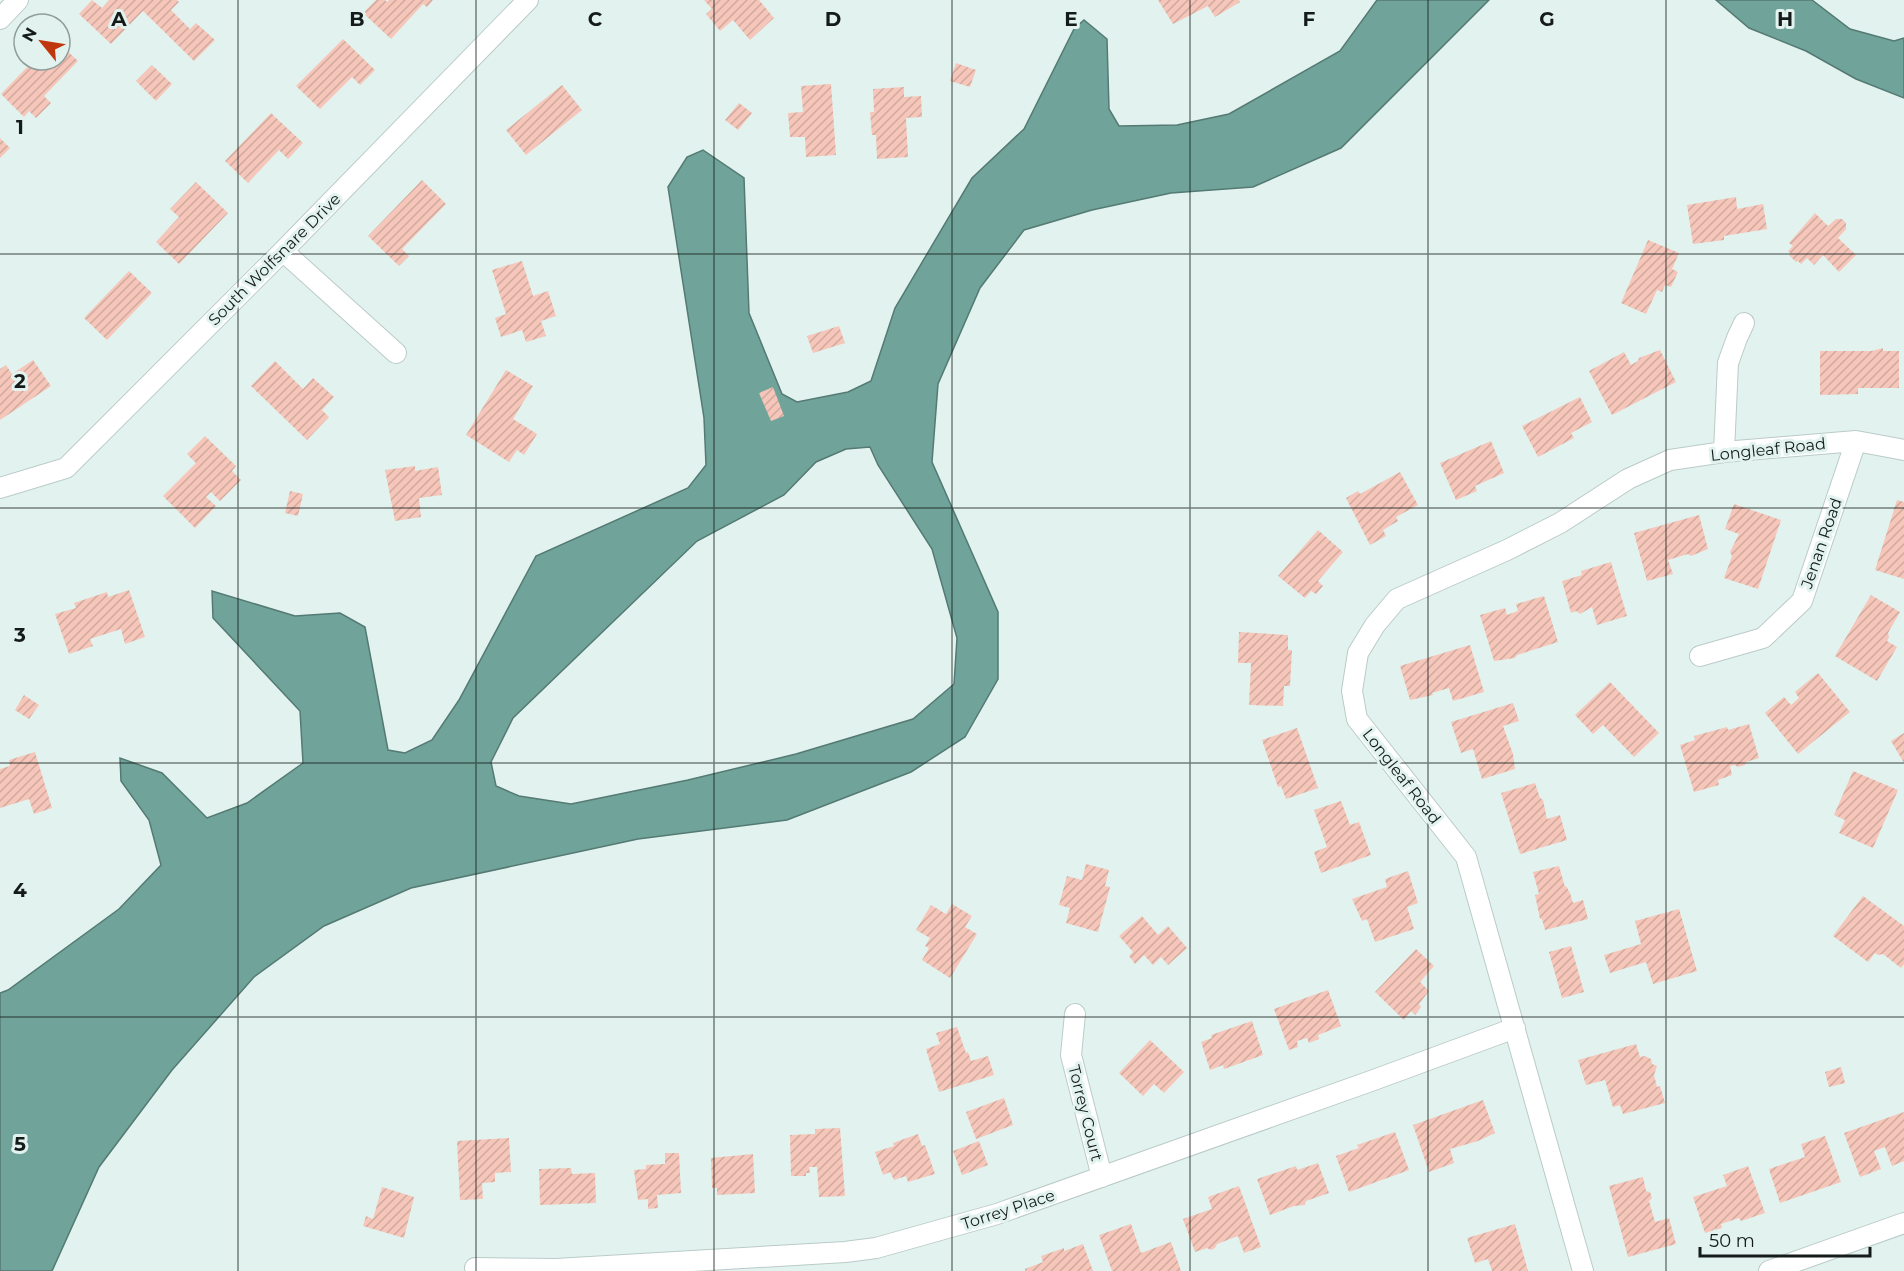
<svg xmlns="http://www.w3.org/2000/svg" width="1904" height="1271" font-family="Montserrat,sans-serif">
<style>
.water{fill:#70a39a;stroke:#547a73;stroke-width:1.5;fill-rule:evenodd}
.building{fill:url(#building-hatch)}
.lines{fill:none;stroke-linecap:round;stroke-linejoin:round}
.minor-casing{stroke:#bacbc8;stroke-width:22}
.minor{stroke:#fff;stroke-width:20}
.grid{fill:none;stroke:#141b19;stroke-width:1.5;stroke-opacity:0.55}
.labels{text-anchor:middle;stroke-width:6;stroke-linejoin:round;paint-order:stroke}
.street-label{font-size:16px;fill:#141b19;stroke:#e2f3ef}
.grid-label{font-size:20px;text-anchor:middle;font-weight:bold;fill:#141b19;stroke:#e2f3ef;stroke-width:6;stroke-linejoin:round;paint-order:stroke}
</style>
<defs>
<pattern id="building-hatch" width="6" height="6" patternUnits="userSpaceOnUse" patternTransform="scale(1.5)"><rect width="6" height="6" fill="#f5c6b9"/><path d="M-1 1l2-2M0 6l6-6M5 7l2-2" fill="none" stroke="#d1aa9e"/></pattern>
</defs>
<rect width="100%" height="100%" fill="#e2f3ef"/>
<!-- water -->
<path class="water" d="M1377,0H1489L1341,148L1253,187L1171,193L1092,210L1024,230L980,288L938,384L932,462L998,612V679L965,737L911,772L787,820L638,839L411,888L324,926L254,977L172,1070L99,1167L52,1271H0V993L8,990L119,909L161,865L149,820L121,781L120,758L162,773L207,818L247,803L303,763L300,711L213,618L212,591L295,616L340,613L365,627L388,750L405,753L432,740L459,700L536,556L688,488L706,465L704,418L668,187L687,157L703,150L744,178L749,313L782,394L797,402L848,392L871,381L895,308L972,178L1024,129L1074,29L1084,20L1107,39L1109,109L1119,126L1177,125L1229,114L1340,51ZM870,447L878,465L932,549L957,638L954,684L913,719L796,754L688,780L571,804L519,796L496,786L491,762L513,718L697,541L784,495L816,462L846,449Z
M1716,0H1812L1850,29L1894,41L1904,38V98L1856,79L1806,51L1749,28Z"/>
<!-- building -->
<path class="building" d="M92,0L102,8L109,0H177L179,2L171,10L190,29L196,23L215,40L194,61L143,11L111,44L79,14Z
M376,0H385L387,2L389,0H433L427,7L423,4L391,39L363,13Z
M704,0H759L774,18L750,40L733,20L720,31L706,14L712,9Z
M1158,0H1239L1240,2L1215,17L1208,6L1173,24Z
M343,39L375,70L360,85L352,77L320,109L296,86Z
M60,44L78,61L44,96L51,103L36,118L29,111L24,117L1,94L34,60H60Z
M956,63L976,70L970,87L950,81Z
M152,65L172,84L156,101L136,81Z
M831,84L836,155L806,157L805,137H790L788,113L803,112L801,86Z
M562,85L582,110L526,155L506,130Z
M904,87V97L921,96L922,117L906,118L908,157L877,159L876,135H872L870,112H874L873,89Z
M739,103L752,113L738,130L725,120Z
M271,113L303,143L288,159L279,150L248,183L225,161Z
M0,138L10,148L0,158Z
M422,180L446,204L402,249L409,256L399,266L368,236Z
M196,182L228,213L179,264L156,242L179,217L170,209Z
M1736,197L1737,209L1763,204L1767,229L1724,236V240L1693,244L1687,205Z
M1815,213L1828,226L1836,219H1842L1846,223V229L1838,238L1856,255L1839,272L1823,255L1814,265L1807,258L1801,264L1798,261L1796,262L1789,255L1791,254L1788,251L1793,246L1789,243Z
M1648,240L1679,253L1672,269L1678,272L1671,287L1665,285L1662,292L1657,290L1646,314L1621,303Z
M522,261L533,296L548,291L556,316L541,321L546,336L526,342L522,330L501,337L495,318L506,314L492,270Z
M129,271L152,293L107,340L84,318Z
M839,326L845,343L813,353L807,336Z
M1883,348V351H1899V388H1858V394L1820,395V351H1872Z
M1660,350L1676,382L1612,415L1589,371L1624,352L1631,365L1638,361L1639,358Z
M33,360L51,386L0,420V369L6,365L12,374Z
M275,361L303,389L313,378L334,397L322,410L329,417L307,440L251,386Z
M506,370L533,386L513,419L537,434L524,455L517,450L509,462L466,435Z
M773,387L784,416L771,421L759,393Z
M1580,397L1592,422L1571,433L1574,438L1538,457L1522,426Z
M205,436L236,466L232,471L241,480L220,501L211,492L206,497L216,506L195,528L163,496L196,463L187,454Z
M1491,441L1504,473L1475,486L1477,491L1456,500L1440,463Z
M415,466V471L438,467L442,495L419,498L421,517L395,521L385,470Z
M1400,472L1418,505L1396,517L1398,521L1383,530L1386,536L1370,545L1346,498L1358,491L1360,494Z
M290,491L303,494L298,516L285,513Z
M1897,500L1904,502V579L1875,570Z
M1734,504L1781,520L1758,589L1724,578L1732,556L1730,552L1739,534L1725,529Z
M1699,515L1708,549L1691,556L1688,554L1668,560L1673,574L1647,581L1634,533Z
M1318,530L1343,552L1318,581L1323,586L1316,594L1311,591L1305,598L1278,576Z
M1611,562L1627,616L1597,625L1592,607L1580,614L1576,611L1571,613L1562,581L1582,575L1581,571Z
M129,590L145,637L125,644L121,629L90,639L93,646L69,654L55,614L76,608L74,603L107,592L108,597Z
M1871,595L1900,612L1888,633L1889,637L1887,641L1897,647L1877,681L1835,656Z
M1544,596L1558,642L1517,655L1515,658L1494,661L1480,615L1505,608L1507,615L1515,612L1518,611L1516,604Z
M1239,632L1288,635V650H1292L1290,686H1284L1283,706L1249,705L1251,663H1238Z
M1470,645L1484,692L1453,701L1449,688L1432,693L1433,695L1410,700L1400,666Z
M1818,673L1850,712L1798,754L1765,713L1784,697L1791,705L1799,698L1795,692Z
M1610,682L1659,733L1634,757L1603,725L1593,734L1575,715Z
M24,695L39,705L29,719L15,710Z
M1513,703L1519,721L1503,726L1513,754L1515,769L1482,779L1473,749L1461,753L1451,722Z
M1749,724L1759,758L1746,762L1745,765L1738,767L1735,765L1730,766L1732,775L1718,780L1719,785L1694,792L1680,745L1695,740L1694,736L1727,727L1728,730Z
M1297,728L1318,788L1286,799L1281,786L1278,787L1262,740Z
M1904,733V763L1891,741Z
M35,752L52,808L34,814L29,799L0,808V769L10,766L9,760Z
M1853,771L1898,790L1873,848L1839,833L1845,820L1834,815Z
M1535,783L1540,798L1543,800L1547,819L1560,815L1567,840L1520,854L1501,793Z
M1341,801L1350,825L1359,822L1371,855L1321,873L1314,852L1327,847L1314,810Z
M1086,864L1109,870L1105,886L1110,887L1098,932L1066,923L1070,908L1059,905L1067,876L1082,880Z
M1559,866L1565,887L1566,886L1570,893L1573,903L1583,900L1588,919L1545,930L1542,919H1540L1535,895L1539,894L1533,872Z
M1408,871L1418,903L1407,907L1414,929L1375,942L1367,919L1362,921L1352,899L1387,887L1385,879Z
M1863,896L1904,926V964L1901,968L1883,954L1878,955L1875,953L1868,962L1833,936Z
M952,904L972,916L965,927L977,934L950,978L922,960L929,948L925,946L930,938L916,930L931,905L946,914Z
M1679,909L1697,971L1653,984L1646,962L1610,973L1604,955L1641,944L1635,921Z
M1142,916L1158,935L1168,926L1187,948L1168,965L1161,957L1153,965L1144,955L1135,964L1129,956L1133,952L1119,936Z
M1571,946L1584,992L1562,998L1549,952Z
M1416,949L1434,966L1420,982L1429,991L1419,1004L1421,1007L1415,1015L1411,1011L1404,1020L1375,992Z
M1328,990L1341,1026L1318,1035L1319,1039L1309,1043L1307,1038L1297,1041L1298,1047L1289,1050L1274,1009Z
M1252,1021L1263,1055L1224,1069L1223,1065L1210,1070L1201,1042L1212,1038L1211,1035Z
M957,1027L966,1053L968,1052L971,1061L988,1056L994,1075L939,1092L926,1049L940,1044L936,1033Z
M1150,1040L1184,1072L1164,1093L1154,1084L1143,1096L1119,1073Z
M1636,1044L1640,1057L1645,1056L1651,1059L1652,1064L1657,1066L1654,1075L1657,1087L1660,1086L1665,1103L1623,1114L1620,1105L1613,1107L1605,1080L1586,1085L1578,1060Z
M1841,1067L1845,1083L1829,1087L1825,1072Z
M1004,1098L1013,1125L976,1139L966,1112Z
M1483,1100L1495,1133L1478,1141L1450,1149L1454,1163L1429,1172L1413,1125Z
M1904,1112V1161L1892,1166L1885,1147L1874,1151L1881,1169L1860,1177L1844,1133Z
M840,1128L845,1196L819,1197L817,1167H809L810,1173H806V1176H791L790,1135L815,1134V1129Z
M1395,1132L1409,1170L1349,1192L1336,1156L1359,1148L1357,1145Z
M918,1134L922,1146L925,1145L935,1174L908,1182L906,1176L894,1180L890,1172L883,1175L875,1152L894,1146L893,1143Z
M1825,1136L1841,1182L1780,1203L1769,1169L1805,1157L1801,1144Z
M509,1138L511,1172L495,1173V1182L482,1183L483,1199L460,1200L457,1141Z
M979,1141L988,1165L962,1175L953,1151Z
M665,1153H679L681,1193L657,1195L658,1208L648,1209V1199L638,1200L634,1170L646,1169V1165L665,1164Z
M753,1154L755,1193L717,1195V1188H712L711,1158Z
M1318,1163L1329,1193L1306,1201L1305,1205L1294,1206L1270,1215L1257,1179L1296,1166L1297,1170Z
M1748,1166L1765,1213L1741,1221L1739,1218L1721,1224L1722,1228L1705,1233L1693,1197L1727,1186L1723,1175Z
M571,1168L572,1174L595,1173L596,1203L540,1205L539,1169Z
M1643,1177L1646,1191L1650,1192L1652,1198L1649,1201L1655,1222L1669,1218L1676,1244L1628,1257L1609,1186Z
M1239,1186L1261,1247L1244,1253L1238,1236L1217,1244L1215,1248L1211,1250L1207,1248L1195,1252L1183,1219L1212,1209L1208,1197Z
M382,1187L414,1197L404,1238L363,1226L366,1216L373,1219Z
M1131,1224L1141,1253L1171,1242L1181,1271H1112L1099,1235Z
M1515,1224L1528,1271H1492L1488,1259L1475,1263L1467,1238Z
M1083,1244L1093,1271H1025V1269L1043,1262L1041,1256L1064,1248V1251Z"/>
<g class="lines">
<defs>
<path id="minor" d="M0,19L18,0
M283,251L396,353
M1724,452L1728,363L1737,338L1744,323
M0,488L66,468L283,251L528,0
M1700,656L1763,638L1802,601L1856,441
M1075,1014L1071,1055L1102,1177
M475,1268L556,1269L845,1252L876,1248L997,1214L1371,1081L1515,1028
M1583,1271L1466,857L1357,719L1352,691L1358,653L1375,625L1397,599L1507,550L1560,523L1628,479L1670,460L1724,452L1856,441L1904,450
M1769,1271L1904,1223"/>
</defs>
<!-- minor casing -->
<use href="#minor" class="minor-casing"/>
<!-- minor -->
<use href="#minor" class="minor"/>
</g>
<!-- grid -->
<path class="grid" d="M238,0V1271M476,0V1271M714,0V1271M952,0V1271M1190,0V1271M1428,0V1271M1666,0V1271M0,254H1904M0,508H1904M0,763H1904M0,1017H1904"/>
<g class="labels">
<!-- street labels -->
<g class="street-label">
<text transform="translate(274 259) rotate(-45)" y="6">South Wolfsnare Drive</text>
<text transform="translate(1768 449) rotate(-6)" y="6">Longleaf Road</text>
<text transform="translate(1821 543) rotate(-71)" y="6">Jenan Road</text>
<text transform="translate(1402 776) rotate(52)" y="6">Longleaf Road</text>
<text transform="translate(1086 1113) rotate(76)" y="6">Torrey Court</text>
<text transform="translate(1008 1209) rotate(-18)" y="6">Torrey Place</text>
</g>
</g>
<g class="grid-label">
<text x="119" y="26">A</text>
<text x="357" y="26">B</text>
<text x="595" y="26">C</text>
<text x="833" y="26">D</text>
<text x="1071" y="26">E</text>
<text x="1309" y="26">F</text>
<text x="1547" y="26">G</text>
<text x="1785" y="26">H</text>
<text x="20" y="134">1</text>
<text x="20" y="388">2</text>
<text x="20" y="642">3</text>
<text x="20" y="897">4</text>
<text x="20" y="1151">5</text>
</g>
<!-- north arrow -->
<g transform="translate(42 42) rotate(300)"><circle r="28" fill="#e2f3ef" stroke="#909d99" stroke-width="1.5"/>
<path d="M0-4.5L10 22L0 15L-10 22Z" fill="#c0370f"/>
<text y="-9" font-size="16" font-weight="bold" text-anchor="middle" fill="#141b19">N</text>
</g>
<!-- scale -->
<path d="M1700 1247v9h170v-9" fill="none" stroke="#141b19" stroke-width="3"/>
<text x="1709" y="1247" font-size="18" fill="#141b19" stroke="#e2f3ef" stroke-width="4.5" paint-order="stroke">50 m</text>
</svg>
